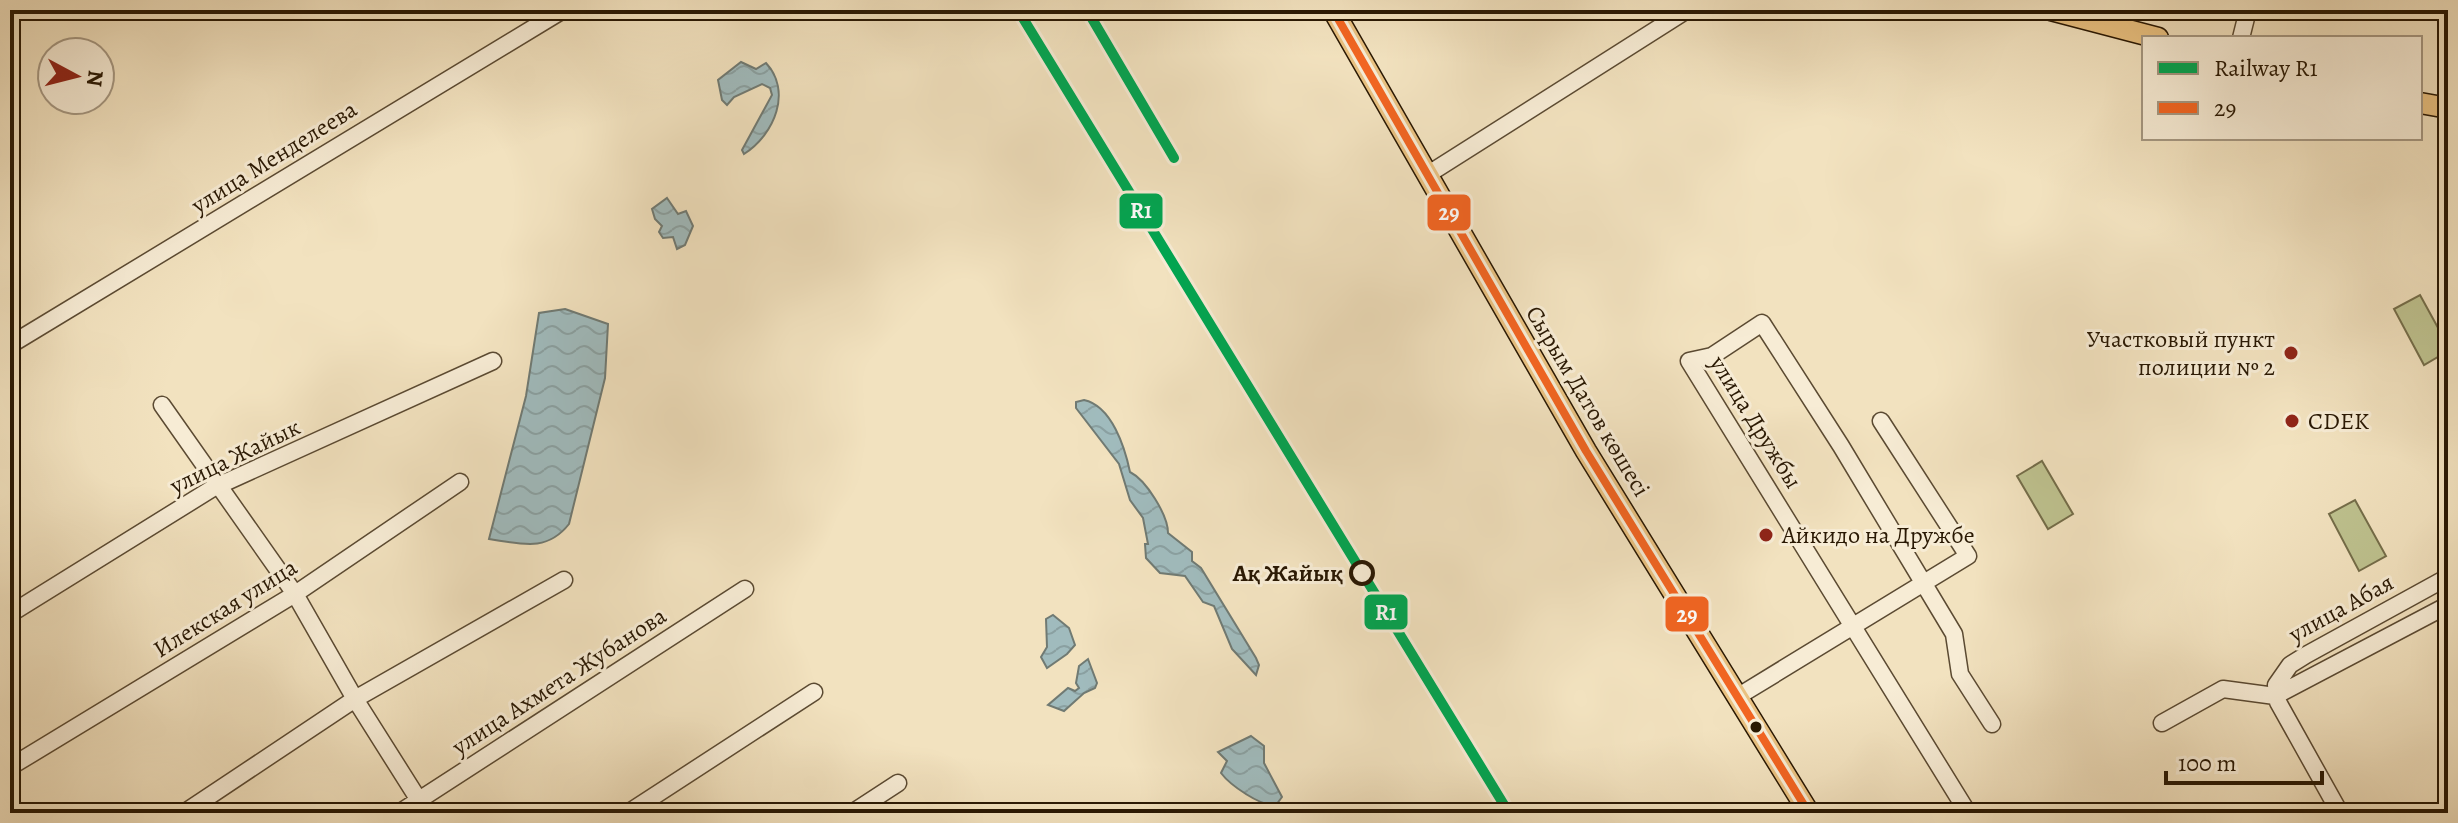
<svg xmlns="http://www.w3.org/2000/svg" width="2458" height="823" font-family="Alegreya,serif">
<style>
.green{fill:#bec28f;stroke:#746d49;stroke-width:2}
.water{fill:url(#water-waves);stroke:#707a73;stroke-width:2}
.lines{fill:none;stroke-linecap:round;stroke-linejoin:round}
.minor-casing{stroke:#5b4a32;stroke-width:19}
.major-casing{stroke:#291803;stroke-width:23}
.minor{stroke:#f7ecd5;stroke-width:16}
.major{stroke:#e9c180;stroke-width:20}
.bus-1-casing{stroke:#f7ecd5;stroke-width:14}
.bus-1{stroke:#f26522;stroke-width:8}
.rail-1-casing{stroke:#f7ecd5;stroke-width:16}
.rail-1{stroke:#00a651;stroke-width:10}
.poi-dot{fill:#8f2418;stroke:#f7ecd5;stroke-width:3}
.stop-dot{fill:#f7ecd5;stroke:#291803;stroke-width:4}
.bus-dot{fill:#291803;stroke:#f7ecd5;stroke-width:3}
.labels{text-anchor:middle;stroke-width:6;stroke-linejoin:round;paint-order:stroke}
.street-label{font-size:24px;fill:#291803;stroke:#f7ecd5}
.poi-label{font-size:24px;fill:#291803;stroke:#f7ecd5;text-anchor:start}
.stop-label{font-size:24px;font-weight:bold;fill:#291803;stroke:#f7ecd5;text-anchor:end}
.line-badge{stroke:#f7ecd5;stroke-width:3}
.badge-label{font-size:22px;text-anchor:middle;font-weight:bold;fill:#fff}
</style>
<defs>
<pattern id="water-waves" width="16" height="10" patternUnits="userSpaceOnUse" patternTransform="scale(2)"><rect width="16" height="10" fill="#a0bbbd"/><path d="M0 5q4-4 8 0t8 0" fill="none" stroke="#8aa0a1"/></pattern>
</defs>
<rect width="100%" height="100%" fill="#f2e2bf"/>
<filter id="stains"><feTurbulence type="fractalNoise" baseFrequency=".0025" numOctaves="4"/><feColorMatrix values="0 0 0 0 .2 0 0 0 0 .09 0 0 0 0 .02 0 0 0 .5 -.17"/></filter>
<radialGradient id="worn" r=".72"><stop offset=".6" stop-color="#630" stop-opacity="0"/><stop offset="1" stop-color="#630" stop-opacity=".3"/></radialGradient>
<!-- green -->
<path class="green" d="M2420,295L2448,346V351L2424,365L2394,309Z
M2042,461L2073,514L2048,529L2017,476Z
M2355,500L2386,556L2359,571L2329,514Z"/>
<!-- water -->
<path class="water" d="M741,62L756,69L766,63C792,91 775,134 744,154L742,150L772,95L770,88L762,84L734,97L727,105L722,100L718,80Z
M667,198L678,214L686,211L693,226L685,245L677,249L673,237L663,238L659,232L662,226L655,219L652,209Z
M565,309L608,324L605,378L569,524C547,552 522,544 489,539L526,396L539,313Z
M1084,400C1112,406 1125,448 1130,472C1146,480 1168,515 1168,533L1192,552V561L1201,568L1256,658L1259,665L1256,675L1232,649L1214,606L1203,602L1185,576L1160,573L1146,558L1145,544H1148L1143,518L1130,500L1119,464L1076,408V402Z
M1053,615L1069,628L1075,645L1067,654L1047,668L1041,657L1047,647L1046,619Z
M1088,659L1097,683L1095,688L1084,693L1064,711L1048,705L1068,688L1075,691L1079,688L1076,683L1079,666Z
M1251,736L1264,746V763L1282,797L1276,805C1261,807 1230,785 1221,773L1227,761L1218,752Z"/>
<g class="lines">
<defs>
<path id="minor" d="M2241,38L2248,10
M1427,175L1687,10
M10,345L563,10
M162,405L295,594L355,699L427,813
M10,614L213,488L493,361
M1737,697L1968,556L1881,421
M2162,723L2223,689L2275,696L2448,605
M10,767L295,594L460,482
M184,813L355,699L564,580
M399,813L745,589
M628,813L814,692
M852,813L898,783
M1968,813L1689,361L1712,356L1762,323L1841,446L1954,634L1960,674L1992,724
M2340,813L2278,702L2276,685L2290,665L2306,655L2448,577"/>
<path id="major" d="M1333,10L1586,451L1809,813
M2051,10L2158,38
M2420,103L2448,108"/>
</defs>
<!-- minor casing -->
<use href="#minor" class="minor-casing"/>
<!-- major casing -->
<use href="#major" class="major-casing"/>
<!-- minor -->
<use href="#minor" class="minor"/>
<!-- major -->
<use href="#major" class="major"/>
<defs>
<path id="bus-1" d="M1333,10L1586,451L1809,813"/>
</defs>
<!-- bus-1 casing -->
<use href="#bus-1" class="bus-1-casing"/>
<!-- bus-1 -->
<use href="#bus-1" class="bus-1"/>
<defs>
<path id="rail-1" d="M1018,10L1509,813
M1087,10L1174,158"/>
</defs>
<!-- rail-1 casing -->
<use href="#rail-1" class="rail-1-casing"/>
<!-- rail-1 -->
<use href="#rail-1" class="rail-1"/>
</g>
<!-- markers -->
<g class="poi-dot">
<circle cx="2291" cy="353" r="8"/>
<circle cx="2292" cy="421" r="8"/>
<circle cx="1766" cy="535" r="8"/>
</g>
<circle class="stop-dot" cx="1362" cy="573" r="11"/>
<circle class="bus-dot" cx="1756" cy="727" r="7"/>
<g class="labels">
<!-- street labels -->
<g class="street-label">
<text transform="translate(274 157) rotate(-32)" y="8">улица Менделеева</text>
<text transform="translate(1588 401) rotate(59)" y="8">Сырым Датов көшесі</text>
<text transform="translate(1756 422) rotate(58)" y="8">улица Дружбы</text>
<text transform="translate(235 456) rotate(-26)" y="8">улица Жайык</text>
<text transform="translate(225 608) rotate(-32)" y="8">Илекская улица</text>
<text transform="translate(2341 608) rotate(-29)" y="8">улица Абая</text>
<text transform="translate(559 681) rotate(-33)" y="8">улица Ахмета Жубанова</text>
</g>
<!-- poi labels -->
<g class="poi-label">
<text x="2275" y="347" text-anchor="end">Участковый пункт<tspan x="2275" dy="28">полиции № 2</tspan></text>
<text x="2308" y="429">CDEK</text>
<text x="1782" y="543">Айкидо на Дружбе</text>
</g>
<!-- stop labels -->
<g class="stop-label">
<text x="1343" y="581">Ақ Жайық</text>
</g>
</g>
<g class="line-badge">
<rect x="1118" y="192" width="46" height="38" rx="8" fill="#00a651"/>
<rect x="1426" y="193" width="46" height="39" rx="8" fill="#f26522"/>
<rect x="1363" y="593" width="46" height="38" rx="8" fill="#00a651"/>
<rect x="1664" y="595" width="46" height="38" rx="8" fill="#f26522"/>
</g>
<g class="badge-label">
<text x="1141" y="218">R1</text>
<text x="1449" y="220">29</text>
<text x="1386" y="620">R1</text>
<text x="1687" y="622">29</text>
</g>
<!-- margin -->
<rect width="2458" height="823" fill="none" stroke="#f2e2bf" stroke-width="40"/>
<rect x="12" y="12" width="2434" height="799" fill="none" stroke="#291803" stroke-width="4"/>
<rect x="20" y="20" width="2418" height="783" fill="none" stroke="#291803" stroke-width="2"/>
<!-- legend -->
<rect x="2142" y="36" width="280" height="104" fill="#f7ecd5" stroke="#a59781" stroke-width="2"/>
<rect x="2158" y="62" width="40" height="12" fill="#00a651" stroke="#a59781" stroke-width="2"/>
<text x="2214" y="76" font-size="24" fill="#291803">Railway R1</text>
<rect x="2158" y="102" width="40" height="12" fill="#f26522" stroke="#a59781" stroke-width="2"/>
<text x="2214" y="116" font-size="24" fill="#291803">29</text>
<!-- north arrow -->
<g transform="translate(76 76) rotate(97)"><circle r="38" fill="#f7ecd5" stroke="#a59781" stroke-width="2"/>
<path d="M0-6L14 30L0 20L-14 30Z" fill="#8f2418"/>
<text y="-12" font-size="22" font-weight="bold" text-anchor="middle" fill="#291803">N</text>
</g>
<!-- scale -->
<path d="M2166 771v12h156v-12" fill="none" stroke="#291803" stroke-width="4"/>
<text x="2178" y="771" font-size="24" fill="#291803" stroke="#f7ecd5" stroke-width="6" paint-order="stroke">100 m</text>
<rect width="100%" height="100%" filter="url(#stains)"/>
<rect width="100%" height="100%" fill="url(#worn)"/>
</svg>
